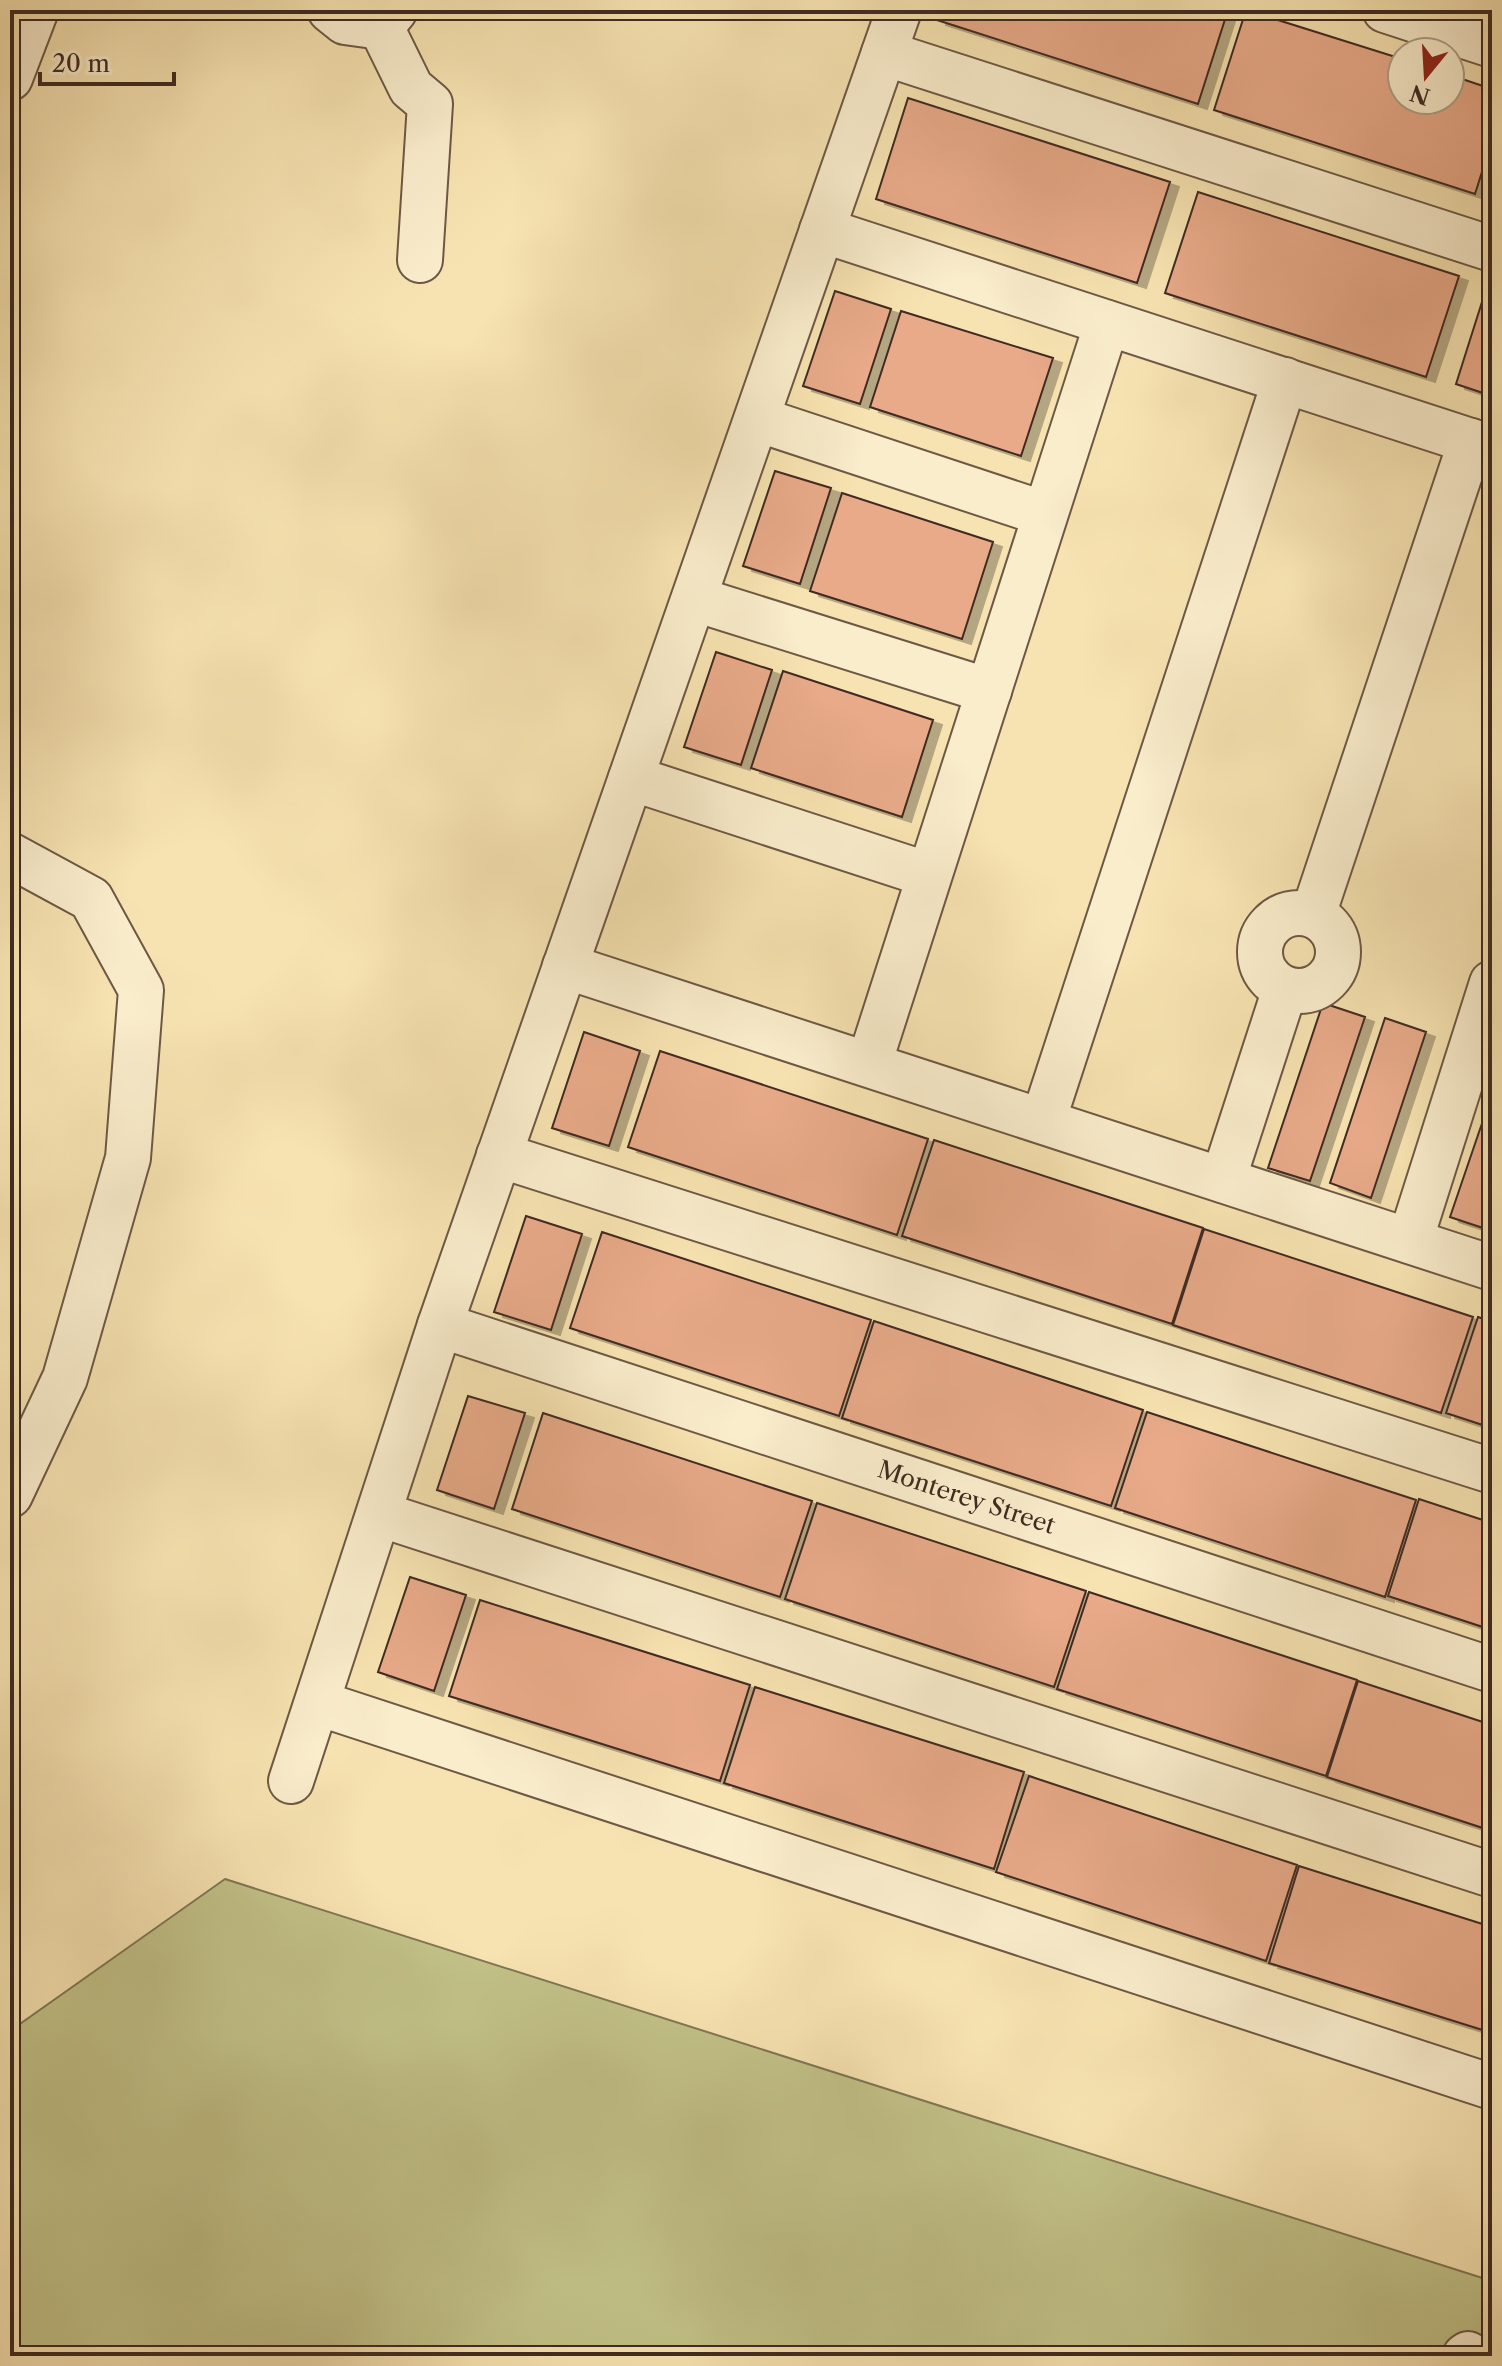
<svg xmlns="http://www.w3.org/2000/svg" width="1502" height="2366" font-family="'Libre Caslon Text',serif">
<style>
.green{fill:#c2c288;stroke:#807654;stroke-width:2}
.building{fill:#e8aa89;stroke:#3f2a21;stroke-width:2;filter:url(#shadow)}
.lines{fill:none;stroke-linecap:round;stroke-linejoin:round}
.minor-casing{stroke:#6d5845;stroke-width:48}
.minor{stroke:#faedcc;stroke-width:44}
.labels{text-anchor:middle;stroke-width:8;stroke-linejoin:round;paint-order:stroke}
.street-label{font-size:24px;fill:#3f2a21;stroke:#faedcc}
</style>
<defs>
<filter id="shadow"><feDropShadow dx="9" dy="5" stdDeviation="0" flood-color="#0004"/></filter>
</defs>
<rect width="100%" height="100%" fill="#f7e3b1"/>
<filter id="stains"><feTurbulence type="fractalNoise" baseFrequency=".0025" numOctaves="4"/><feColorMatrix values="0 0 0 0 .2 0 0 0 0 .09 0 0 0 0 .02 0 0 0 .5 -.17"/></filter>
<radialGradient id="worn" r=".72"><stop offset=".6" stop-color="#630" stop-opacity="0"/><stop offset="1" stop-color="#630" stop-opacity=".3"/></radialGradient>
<!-- green -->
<path class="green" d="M225,1879L1492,2281V2356H10V2031Z"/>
<!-- building -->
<path class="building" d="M940,10H1228L1198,104L937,20Z
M1246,10L1402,59V100H1450V75L1492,89V140L1475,194L1214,110Z
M908,98L1170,182L1137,283L876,199Z
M1198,192L1459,276L1426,377L1165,293Z
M1488,283L1492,284V396L1456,384Z
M835,291L891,309L860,404L803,386Z
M901,311L1053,358L1021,456L870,407Z
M775,471L831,488L800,584L743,566Z
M842,493L993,542L962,639L810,591Z
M716,652L772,670L741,765L684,747Z
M783,671L933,720L902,817L751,768Z
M1323,1003L1365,1017L1310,1181L1268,1168Z
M1385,1018L1426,1032L1371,1198L1330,1183Z
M584,1032L640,1051L609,1146L552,1128Z
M660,1051L928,1139L897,1235L628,1147Z
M1492,1094V1231L1450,1217Z
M934,1140L1203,1228L1172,1324L902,1236Z
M526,1216L582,1234L551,1330L494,1312Z
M1204,1229L1473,1317L1441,1413L1173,1325Z
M602,1232L871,1320L839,1416L570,1328Z
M1478,1317L1492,1322V1428L1446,1413Z
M874,1321L1143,1410L1111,1506L842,1418Z
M468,1396L525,1413L494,1509L437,1490Z
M1147,1412L1416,1500L1385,1597L1115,1508Z
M543,1413L812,1501L780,1597L512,1509Z
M1419,1499L1492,1523V1630L1388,1596Z
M817,1503L1086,1591L1054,1687L785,1599Z
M410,1577L466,1595L434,1691L378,1672Z
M1089,1592L1357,1680L1326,1776L1057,1689Z
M480,1600L750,1685L720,1781L449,1696Z
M1358,1681L1492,1725V1831L1327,1777Z
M755,1687L1024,1772L994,1869L724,1783Z
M1029,1776L1297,1865L1266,1961L996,1872Z
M1299,1866L1492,1927V2033L1269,1963Z"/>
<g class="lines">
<defs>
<g id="minor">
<path d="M330,10L345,22L381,27L395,10"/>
<path d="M1385,10L1492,45"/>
<path d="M381,27L411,88L430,104L420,260"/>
<path d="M884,53L1492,249"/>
<path d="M10,78L36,10"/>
<path d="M822,230L1492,448"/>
<path d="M757,419L1045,514"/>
<path d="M695,599L989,691"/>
<path d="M631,778L929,875"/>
<path d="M10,855L91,899L141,990L128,1158L65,1378L10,1495"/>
<circle cx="1299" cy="952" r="39"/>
<path d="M1313,915L1471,441"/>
<path d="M565,966L1492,1268"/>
<path d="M869,1064L1107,323"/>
<path d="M1043,1121L1285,380"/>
<path d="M499,1155L1492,1471"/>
<path d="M1223,1180L1285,989"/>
<path d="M1410,1241L1492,983"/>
<path id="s1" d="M440,1325L1492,1670"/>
<path d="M379,1514L1492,1875"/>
<path d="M318,1703L1492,2087"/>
<path d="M291,1781L440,1325L899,10"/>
<path d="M1465,2356L1468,2354"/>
</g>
</defs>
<!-- minor casing -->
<use href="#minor" class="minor-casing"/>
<!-- minor -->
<use href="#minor" class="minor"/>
</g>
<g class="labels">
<!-- street labels -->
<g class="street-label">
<text dy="8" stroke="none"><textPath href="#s1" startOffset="554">Monterey Street</textPath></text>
</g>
</g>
<!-- margin -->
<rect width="1502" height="2366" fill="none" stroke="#f7e3b1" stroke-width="40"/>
<rect x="12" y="12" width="1478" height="2342" fill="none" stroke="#3f2a21" stroke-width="4"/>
<rect x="20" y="20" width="1462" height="2326" fill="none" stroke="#3f2a21" stroke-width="2"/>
<!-- north arrow -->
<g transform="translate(1426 76) rotate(198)"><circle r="38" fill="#faedcc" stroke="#af9f88" stroke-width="2"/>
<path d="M0-6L14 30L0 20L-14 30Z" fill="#8f2418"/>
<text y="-12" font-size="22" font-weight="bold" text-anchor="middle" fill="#3f2a21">N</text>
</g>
<!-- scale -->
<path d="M40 72v12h134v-12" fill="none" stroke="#3f2a21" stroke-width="4"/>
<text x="52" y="72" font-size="24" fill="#3f2a21" stroke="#faedcc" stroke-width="6" paint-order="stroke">20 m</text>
<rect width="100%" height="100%" filter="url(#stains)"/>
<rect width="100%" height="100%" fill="url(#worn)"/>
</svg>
